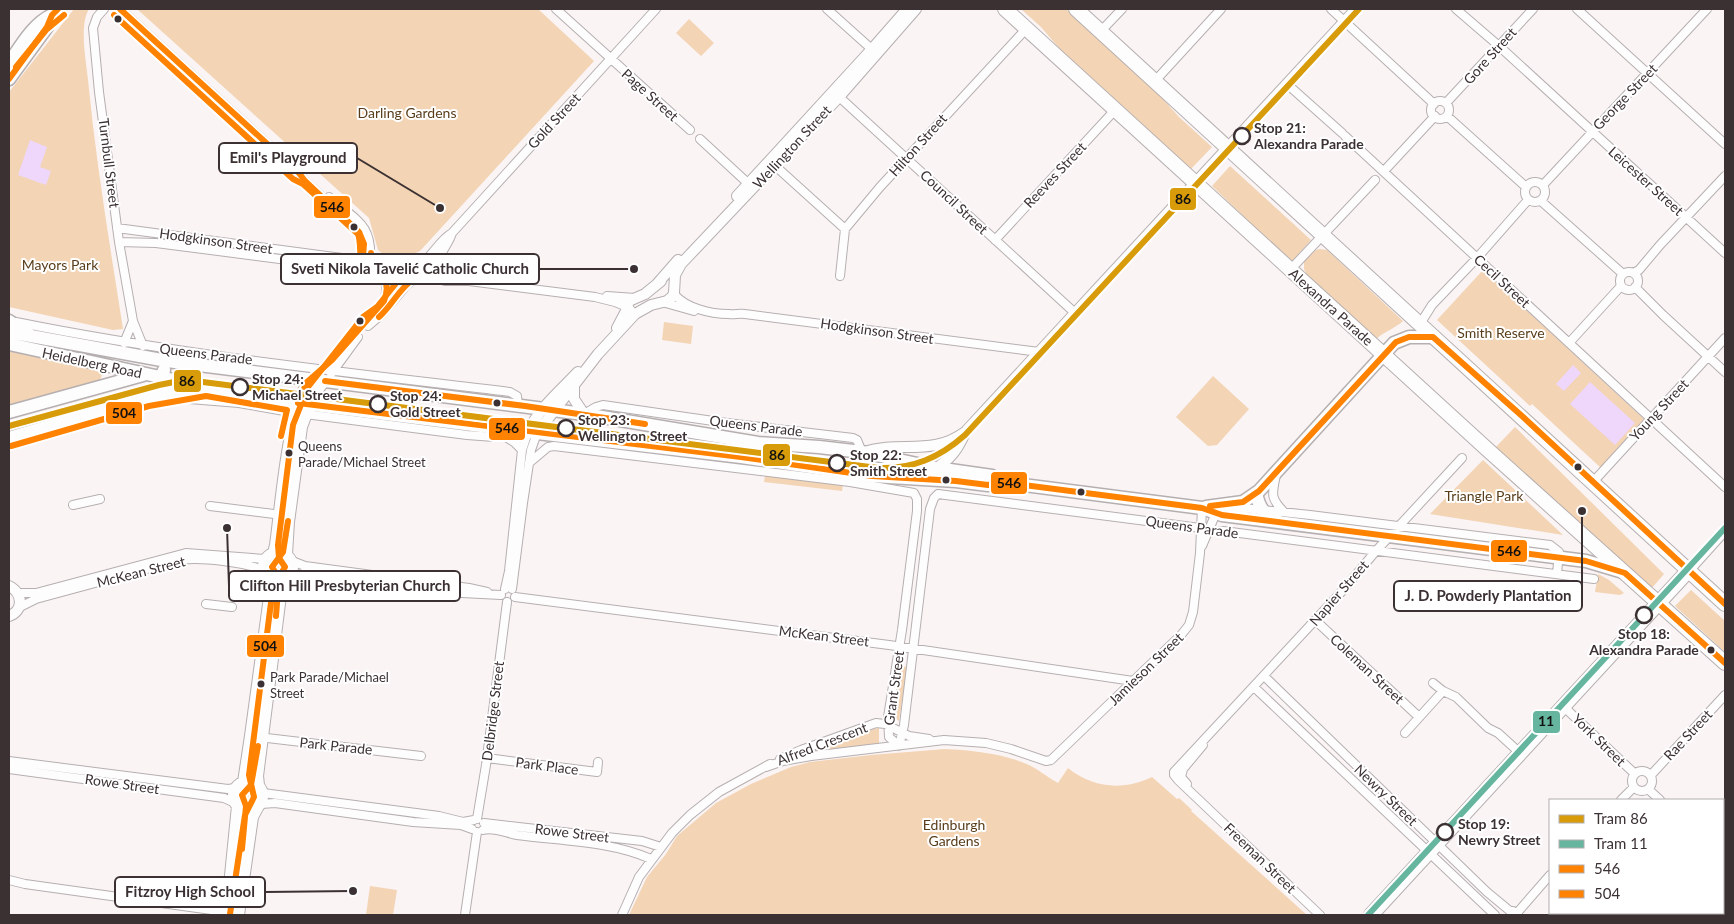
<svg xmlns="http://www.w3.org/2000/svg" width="1734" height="924" font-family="Lato,sans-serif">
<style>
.green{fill:#f3d4b4}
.water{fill:#eed7fb}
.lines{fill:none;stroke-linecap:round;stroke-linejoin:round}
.minor-casing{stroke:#b6afb0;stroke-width:10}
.tertiary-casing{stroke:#b6afb0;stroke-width:12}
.primary-casing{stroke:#b6afb0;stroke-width:15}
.trunk-casing{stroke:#b6afb0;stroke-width:16}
.minor{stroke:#fefdfe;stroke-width:8}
.tertiary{stroke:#fefdfe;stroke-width:10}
.primary{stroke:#fefdfe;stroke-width:12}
.trunk{stroke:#fefdfe;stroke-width:14}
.bus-1-casing{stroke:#fff;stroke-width:10}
.bus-2-casing{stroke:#fff;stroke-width:10}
.bus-1{stroke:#ff8200;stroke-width:6}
.bus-2{stroke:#ff8200;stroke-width:6}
.tram-1-casing{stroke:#fff;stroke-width:10}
.tram-2-casing{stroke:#fff;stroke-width:10}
.tram-1{stroke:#d89b0a;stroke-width:6}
.tram-2{stroke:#66b69f;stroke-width:6}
.bus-dot{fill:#3c3132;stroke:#fff;stroke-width:2}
.stop-dot{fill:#fff;stroke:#3c3132;stroke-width:2.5}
.labels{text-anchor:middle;stroke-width:4;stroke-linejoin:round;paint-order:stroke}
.bus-label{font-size:13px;fill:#3c3132;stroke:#fff;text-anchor:start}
.street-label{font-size:14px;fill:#3c3132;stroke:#fff}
.park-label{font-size:14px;fill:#593d1b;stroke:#fff}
.stop-label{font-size:14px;font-weight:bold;fill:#3c3132;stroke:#fff;text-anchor:start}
.leader{fill:none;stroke:#3c3132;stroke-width:2}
.callout-dot{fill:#3c3132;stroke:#fff;stroke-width:2}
.callout{fill:#fff;stroke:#3c3132;stroke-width:2}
.callout-label{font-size:15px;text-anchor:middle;font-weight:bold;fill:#3c3132}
.line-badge{stroke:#fff;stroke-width:2}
.pale-badge-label{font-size:14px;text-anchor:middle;font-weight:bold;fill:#111}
</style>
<rect width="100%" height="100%" fill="#faf4f5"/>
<!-- green -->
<path class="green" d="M74,9H89C79,25 86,61 88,80C96,163 110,246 123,329L113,330L9,307V92Z
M137,9H538L594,61L420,251C409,257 388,261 378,250L369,218Z
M1021,9H1066L1154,89L1179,117L1212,147L1191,169L1059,48L1041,27Z
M689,19L714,43L701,56L676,33Z
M1230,166L1311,240L1291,262L1212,186Z
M1320,249L1327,250L1403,321C1397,327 1384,332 1376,339L1308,277L1304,269V261L1316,250Z
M1483,270L1645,420L1601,468L1532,404L1530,406L1437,320Z
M664,322L693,326L691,344L662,340Z
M9,351L93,369L101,372L102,375L99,382L9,408Z
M1213,376L1249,409L1217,445L1208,446L1176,417Z
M1515,427L1664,574L1651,589L1494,449Z
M1483,460L1563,535L1430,514Z
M765,476L843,484L842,491L764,482Z
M269 566a10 10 0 1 1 20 0a10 10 0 1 1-20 0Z
M1598,574L1609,580L1624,593L1620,595L1595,592Z
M271,588L279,589L260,731L254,730Z
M1691,590L1725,621V652L1675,606Z
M900,666L907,667L899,721L893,717Z
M879,728V744L808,753L857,733Z
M945,749C971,750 1007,754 1031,766C1040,771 1049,778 1058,783L1068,768C1093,788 1123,791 1152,777L1177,799L1179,798L1192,810L1191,811L1307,915H629L647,877L666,854L677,836L716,803L751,784L791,767L810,762L871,755Z
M237 796a11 11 0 1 1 22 0a11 11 0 1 1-22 0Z
M241,815L247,816L236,901H230Z
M370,886L397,890L393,915H366Z"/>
<!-- water -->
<path class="water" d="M30,140L47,147L40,167L51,171L46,185L18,175Z
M1573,365L1581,373L1564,391L1556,384Z
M1590,382L1635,423L1615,445L1570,404Z"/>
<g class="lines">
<defs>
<path id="minor" d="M104,9L97,17L93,28L99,92L119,242L133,321L143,346
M120,9L299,173L305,181L359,232L364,244L362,269
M556,9L690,130
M827,9L876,53
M1331,9L1434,104
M1456,9L1499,46L1725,253
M1577,9L1725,144
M1101,31L1122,9
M1155,81L1221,9
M1287,84L1342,133
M836,94L1075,313
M1431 110a9 9 0 1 1 18 0a9 9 0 1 1-18 0Z
M1446,103L1533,9
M1447,116L1526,187
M1345,136L1725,487
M700,139L752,187
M772,163L845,229
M1384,171L1435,116
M1525 192a10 10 0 1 1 20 0a10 10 0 1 1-20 0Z
M1543,185L1707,9
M329,197C355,220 373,223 370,262L367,264
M1541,201L1623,274
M117,228L357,260L399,267
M995,240L1115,110
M119,242L156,243L373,271L382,275L385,280
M439,262C440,251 449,244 452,233
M441,266L450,273L467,280
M1290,270L1375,180
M1620 281a9 9 0 1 1 18 0a9 9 0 1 1-18 0Z
M1633,273L1639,270L1660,245L1725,176
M427,276L445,281H469L595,297L615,302L627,307
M840,276L845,229L880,187L1026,29
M386,285C398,298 406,283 417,278C423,275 430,276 436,274L441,267L439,262L434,258L426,259
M1635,287L1663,315L1725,372
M674,294C686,308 710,314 729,314C734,315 739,313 745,314L1039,352
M607,296L635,298
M662,302L694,311
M16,322C179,355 345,372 510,392L517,396L518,405
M1420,324L1432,305L1477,258L1528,200
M368,326L382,314L404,288
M124,343L133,321
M1569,343L1621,286
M321,371L384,301C389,291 383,281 388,274C395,265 409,271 418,266C432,258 438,241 452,233L656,9
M331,374L358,337
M584,414L596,407L603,405L727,423L853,438L857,440L862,452
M54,428L74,427L168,399L177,398L239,403L290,412L467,435L494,437L507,430
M501,434L514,442L522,450
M529,463L548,447L554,446L850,482L914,493L917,499V511L902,630L888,717L889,737L899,746L904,725L930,509L934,498L938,494L1594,579
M1276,475C1272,494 1270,498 1284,512
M1593,482L1725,338
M73,505L100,499
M210,506L290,516
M1233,507L1310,515L1550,545L1559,552L1557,574
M1202,546L1216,513
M292,561L305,566L469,588L487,592
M291,576L304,573L462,593L501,595
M505,589L509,571L522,450L528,432
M512,589L523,503L531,450L537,433
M18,593H36L186,553L265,559
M515,597L889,645L1133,681
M206,604L232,607
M20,607L36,599L180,560C200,557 247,562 264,571
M1315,620L1419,717
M1264,676L1487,892L1510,911H1513L1518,915
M1433,683L1443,691L1456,697L1488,728L1498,733L1520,753
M1254,687L1495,915
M1563,706L1635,774
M1405,733L1443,691
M250,736L421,756
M487,758L597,772L598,762
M780,759L801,750L876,723L885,724L909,736L929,739
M9,761L228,789L235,788
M766,767L783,761L811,756L944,740L986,743L1011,749L1046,761L1051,760L1181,635L1189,625L1193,612L1200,553L1202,508
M9,769L224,798L235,803
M1632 781a10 10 0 1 1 20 0a10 10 0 1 1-20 0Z
M1651,775L1725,695
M1187,784L1181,777L1183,769L1203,745
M1648,789L1660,800
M263,793L439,816L463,822L474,820
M1621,800L1634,787
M261,804L275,803L413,822L461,825L472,829
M1723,812L1725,810
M477,819L486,765L507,602
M484,823L642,841L661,847
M483,830C494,827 506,833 517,835C561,841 610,841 651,859
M1723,860L1725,862
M1723,873L1725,870
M9,880L25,884L226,912
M1517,913L1550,875
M1585,913L1588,915
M465,915L477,832
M622,915L639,877L672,833L690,815L719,792L770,764
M1320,915L1178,780L1174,775V772L1345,588L1375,552L1462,458"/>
<path id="tertiary" d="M737,196L872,49L907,9
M657,284L678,260
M632,313L627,307L629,301L645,294L661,281
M617,328L627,309
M574,386V399L584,414
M528,432C539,408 560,391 578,372
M537,433L598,354L635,314L651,305L667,301L672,297L674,293L675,275L681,264L839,97L916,9
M864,452C901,440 931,457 965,432
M915,477C932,473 948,462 957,448C961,442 963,436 967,430L1356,9
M263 567a15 15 0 1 1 30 0a15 15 0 1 1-30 0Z
M273,553L275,545C280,511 288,400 311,379
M287,554L289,522L302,427L314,395L325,381
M1689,570L1725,530
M9,586C23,593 24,611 9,616
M233 796a15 15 0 1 1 30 0a15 15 0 1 1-30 0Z
M243,782L250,736L269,597L270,579
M259,785L258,776L282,588L285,581
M226,915L237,806
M239,915L253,817L259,806"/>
<path id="primary" d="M9,63C21,46 33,24 52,15
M9,79L47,27L52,15
M9,321L29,334
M9,332L167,361L584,414L758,443L819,447L862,452L936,468L992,476L1000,482
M9,344L215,389L298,403L537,433L741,457L872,476L956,481L988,485L1000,482L1202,508L1222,515L1586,561L1623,572
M149,396L196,388
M9,412L143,375
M9,438L149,396L157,388L164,370
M1256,493C1259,507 1263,514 1276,519
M1206,507L1243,502L1259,491L1394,343L1409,337H1433"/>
<path id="trunk" d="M1005,9L1488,450L1725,663
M1076,9L1725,604
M1371,915L1689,570"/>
</defs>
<!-- minor casing -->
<use href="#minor" class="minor-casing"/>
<!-- tertiary casing -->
<use href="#tertiary" class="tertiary-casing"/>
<!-- primary casing -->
<use href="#primary" class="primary-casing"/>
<!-- trunk casing -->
<use href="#trunk" class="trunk-casing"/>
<!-- minor -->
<use href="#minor" class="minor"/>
<!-- tertiary -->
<use href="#tertiary" class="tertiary"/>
<!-- primary -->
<use href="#primary" class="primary"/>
<!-- trunk -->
<use href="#trunk" class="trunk"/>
<defs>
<path id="bus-1" d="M120,9L299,173L305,181L359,232L364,244L362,269C382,273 392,280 384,301L332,360L307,382L298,403L741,457L872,476L956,481L988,485L1000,482L1202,508L1222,515L1586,561L1625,573L1725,663
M9,79L47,27L52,15L58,9
M371,253L370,262C383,264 401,271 415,267C423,264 427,257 437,259L441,266C436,278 424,274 414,279C399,288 392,306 379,317
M325,381L525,406L645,424
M1210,506L1243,502L1259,491L1396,342L1409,337H1433L1522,416L1725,604"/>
<path id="bus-2" d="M114,15L293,179L303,184L358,234C362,245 358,259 364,268L390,275L404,277L397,282L377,307L363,317L308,387L293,425L278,545L279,558L285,567L273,587L249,775L254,797L245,815L230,914
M16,67L46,30L64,15
M11,446L149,406L206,396L287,410L281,436
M276,616L279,578L272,567L283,552L288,521
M242,849L246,806L242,795L251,785L258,746"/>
</defs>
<!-- bus-1 casing -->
<use href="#bus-1" class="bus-1-casing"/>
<!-- bus-2 casing -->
<use href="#bus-2" class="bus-2-casing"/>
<!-- bus-1 -->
<use href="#bus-1" class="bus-1"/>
<!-- bus-2 -->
<use href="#bus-2" class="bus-2"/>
<defs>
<path id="tram-1" d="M9,426L159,385L179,381H195L878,468C913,469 939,458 965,435L1359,9"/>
<path id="tram-2" d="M1368,915L1725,528"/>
</defs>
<!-- tram-1 casing -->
<use href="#tram-1" class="tram-1-casing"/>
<!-- tram-2 casing -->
<use href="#tram-2" class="tram-2-casing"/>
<!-- tram-1 -->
<use href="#tram-1" class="tram-1"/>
<!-- tram-2 -->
<use href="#tram-2" class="tram-2"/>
</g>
<!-- markers -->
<g class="bus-dot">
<circle cx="118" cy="19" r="4.5"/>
<circle cx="354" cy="227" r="4.5"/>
<circle cx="360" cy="321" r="4.5"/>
<circle cx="497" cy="403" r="4.5"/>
<circle cx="289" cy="453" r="4.5"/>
<circle cx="1578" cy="467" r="4.5"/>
<circle cx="946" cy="480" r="4.5"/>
<circle cx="1081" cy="492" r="4.5"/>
<circle cx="1711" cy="650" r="4.5"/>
<circle cx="261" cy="684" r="4.5"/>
</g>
<g class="stop-dot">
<circle cx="1242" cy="136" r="8"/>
<circle cx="240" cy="387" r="8"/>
<circle cx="378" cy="404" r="8"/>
<circle cx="566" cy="428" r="8"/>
<circle cx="837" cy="463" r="8"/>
<circle cx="1644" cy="615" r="8"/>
<circle cx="1445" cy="832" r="8"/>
</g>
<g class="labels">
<!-- bus labels -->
<g class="bus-label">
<text x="298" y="451">Queens<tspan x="298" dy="16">Parade/Michael Street</tspan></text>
<text x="270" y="682">Park Parade/Michael<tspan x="270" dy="16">Street</tspan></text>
</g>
<!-- street labels -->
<g class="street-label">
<text transform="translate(1490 56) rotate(-48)" y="5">Gore Street</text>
<text transform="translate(650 95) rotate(42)" y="5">Page Street</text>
<text transform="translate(1625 97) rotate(-46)" y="5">George Street</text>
<text transform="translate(554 121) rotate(-47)" y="5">Gold Street</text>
<text transform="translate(918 145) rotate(-48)" y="5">Hilton Street</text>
<text transform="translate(792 147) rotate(-47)" y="5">Wellington Street</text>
<text transform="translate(109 163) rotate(83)" y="5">Turnbull Street</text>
<text transform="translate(1055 175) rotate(-47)" y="5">Reeves Street</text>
<text transform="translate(1646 181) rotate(42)" y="5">Leicester Street</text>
<text transform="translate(954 202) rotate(43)" y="5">Council Street</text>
<text transform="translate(216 241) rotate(8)" y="5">Hodgkinson Street</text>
<text transform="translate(1502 281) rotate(43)" y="5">Cecil Street</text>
<text transform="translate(1331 307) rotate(42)" y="5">Alexandra Parade</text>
<text transform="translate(877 331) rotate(8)" y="5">Hodgkinson Street</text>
<text transform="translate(206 354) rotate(7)" y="5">Queens Parade</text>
<text transform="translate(92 363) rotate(12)" y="5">Heidelberg Road</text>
<text transform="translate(1659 410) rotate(-47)" y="5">Young Street</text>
<text transform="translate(756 426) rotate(7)" y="5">Queens Parade</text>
<text transform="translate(1192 527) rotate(8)" y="5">Queens Parade</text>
<text transform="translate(141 572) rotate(-14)" y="5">McKean Street</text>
<text transform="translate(1339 593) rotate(-49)" y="5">Napier Street</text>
<text transform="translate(824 636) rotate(7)" y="5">McKean Street</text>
<text transform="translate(1146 669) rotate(-44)" y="5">Jamieson Street</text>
<text transform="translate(1367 669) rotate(43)" y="5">Coleman Street</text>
<text transform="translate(894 688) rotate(-82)" y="5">Grant Street</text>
<text transform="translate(493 711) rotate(-83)" y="5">Delbridge Street</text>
<text transform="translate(1688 735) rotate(-47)" y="5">Rae Street</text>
<text transform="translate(1599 740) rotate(44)" y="5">York Street</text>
<text transform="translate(822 744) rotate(-21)" y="5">Alfred Crescent</text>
<text transform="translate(336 746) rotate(6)" y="5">Park Parade</text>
<text transform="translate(547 766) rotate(7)" y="5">Park Place</text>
<text transform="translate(122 784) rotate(8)" y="5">Rowe Street</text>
<text transform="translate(1386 795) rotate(44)" y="5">Newry Street</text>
<text transform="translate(572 833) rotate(7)" y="5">Rowe Street</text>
<text transform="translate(1260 858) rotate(44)" y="5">Freeman Street</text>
</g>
<!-- park labels -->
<g class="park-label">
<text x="407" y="118">Darling Gardens</text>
<text x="60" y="270">Mayors Park</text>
<text x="1501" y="338">Smith Reserve</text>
<text x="1484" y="501">Triangle Park</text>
<text x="954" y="830">Edinburgh<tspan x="954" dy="16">Gardens</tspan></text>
</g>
<!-- stop labels -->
<g class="stop-label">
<text x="1254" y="133">Stop 21:<tspan x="1254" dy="16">Alexandra Parade</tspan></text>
<text x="252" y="384">Stop 24:<tspan x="252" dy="16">Michael Street</tspan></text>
<text x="390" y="401">Stop 24:<tspan x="390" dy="16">Gold Street</tspan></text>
<text x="578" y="425">Stop 23:<tspan x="578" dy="16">Wellington Street</tspan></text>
<text x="850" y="460">Stop 22:<tspan x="850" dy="16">Smith Street</tspan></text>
<text x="1644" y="639" text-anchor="middle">Stop 18:<tspan x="1644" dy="16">Alexandra Parade</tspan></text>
<text x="1458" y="829">Stop 19:<tspan x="1458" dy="16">Newry Street</tspan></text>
</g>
</g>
<!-- callouts -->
<path class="leader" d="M440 208L357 158M634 269L539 269M227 528L229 586M1582 511L1582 596M353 891L265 892"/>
<g class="callout-dot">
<circle cx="440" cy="208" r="5"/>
<circle cx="634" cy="269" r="5"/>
<circle cx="227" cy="528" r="5"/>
<circle cx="1582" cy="511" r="5"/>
<circle cx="353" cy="891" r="5"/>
</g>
<g class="callout">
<rect x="219" y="143" width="138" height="30" rx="5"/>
<rect x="281" y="254" width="258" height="30" rx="5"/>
<rect x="229" y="571" width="231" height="30" rx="5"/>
<rect x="1394" y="581" width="188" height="30" rx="5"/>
<rect x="115" y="877" width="150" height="30" rx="5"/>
</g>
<g class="callout-label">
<text x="288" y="163">Emil's Playground</text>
<text x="410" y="274">Sveti Nikola Tavelić Catholic Church</text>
<text x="345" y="591">Clifton Hill Presbyterian Church</text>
<text x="1488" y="601">J. D. Powderly Plantation</text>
<text x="190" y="897">Fitzroy High School</text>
</g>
<g class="line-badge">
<rect x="1169" y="187" width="28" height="24" rx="5" fill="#d89b0a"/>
<rect x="313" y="195" width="38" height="24" rx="5" fill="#ff8200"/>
<rect x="173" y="369" width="29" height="24" rx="5" fill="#d89b0a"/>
<rect x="105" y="401" width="38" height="24" rx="5" fill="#ff8200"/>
<rect x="488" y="417" width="38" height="24" rx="5" fill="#ff8200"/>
<rect x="762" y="443" width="29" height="24" rx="5" fill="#d89b0a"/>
<rect x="990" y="471" width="38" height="24" rx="5" fill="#ff8200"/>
<rect x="1490" y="539" width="38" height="24" rx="5" fill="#ff8200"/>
<rect x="246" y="634" width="39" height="24" rx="5" fill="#ff8200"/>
<rect x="1532" y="710" width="29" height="24" rx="5" fill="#66b69f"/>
</g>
<g class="pale-badge-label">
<text x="1183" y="204">86</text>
<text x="332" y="212">546</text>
<text x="187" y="386">86</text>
<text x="124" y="418">504</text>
<text x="507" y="433">546</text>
<text x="777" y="460">86</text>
<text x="1009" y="488">546</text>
<text x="1509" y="556">546</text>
<text x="265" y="651">504</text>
<text x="1546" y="726">11</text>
</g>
<!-- border -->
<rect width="1734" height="924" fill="none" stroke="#3c3132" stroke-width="20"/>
<!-- legend -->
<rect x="1549" y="799" width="175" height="115" fill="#ffffff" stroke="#b1adad"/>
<rect x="1559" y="815" width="25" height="8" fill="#d89b0a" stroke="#b1adad"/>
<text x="1594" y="824" font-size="15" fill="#3c3132">Tram 86</text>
<rect x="1559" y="840" width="25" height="8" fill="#66b69f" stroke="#b1adad"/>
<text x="1594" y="849" font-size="15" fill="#3c3132">Tram 11</text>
<rect x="1559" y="865" width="25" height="8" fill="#ff8200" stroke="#b1adad"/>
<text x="1594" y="874" font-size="15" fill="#3c3132">546</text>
<rect x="1559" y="890" width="25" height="8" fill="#ff8200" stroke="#b1adad"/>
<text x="1594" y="899" font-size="15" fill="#3c3132">504</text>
</svg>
